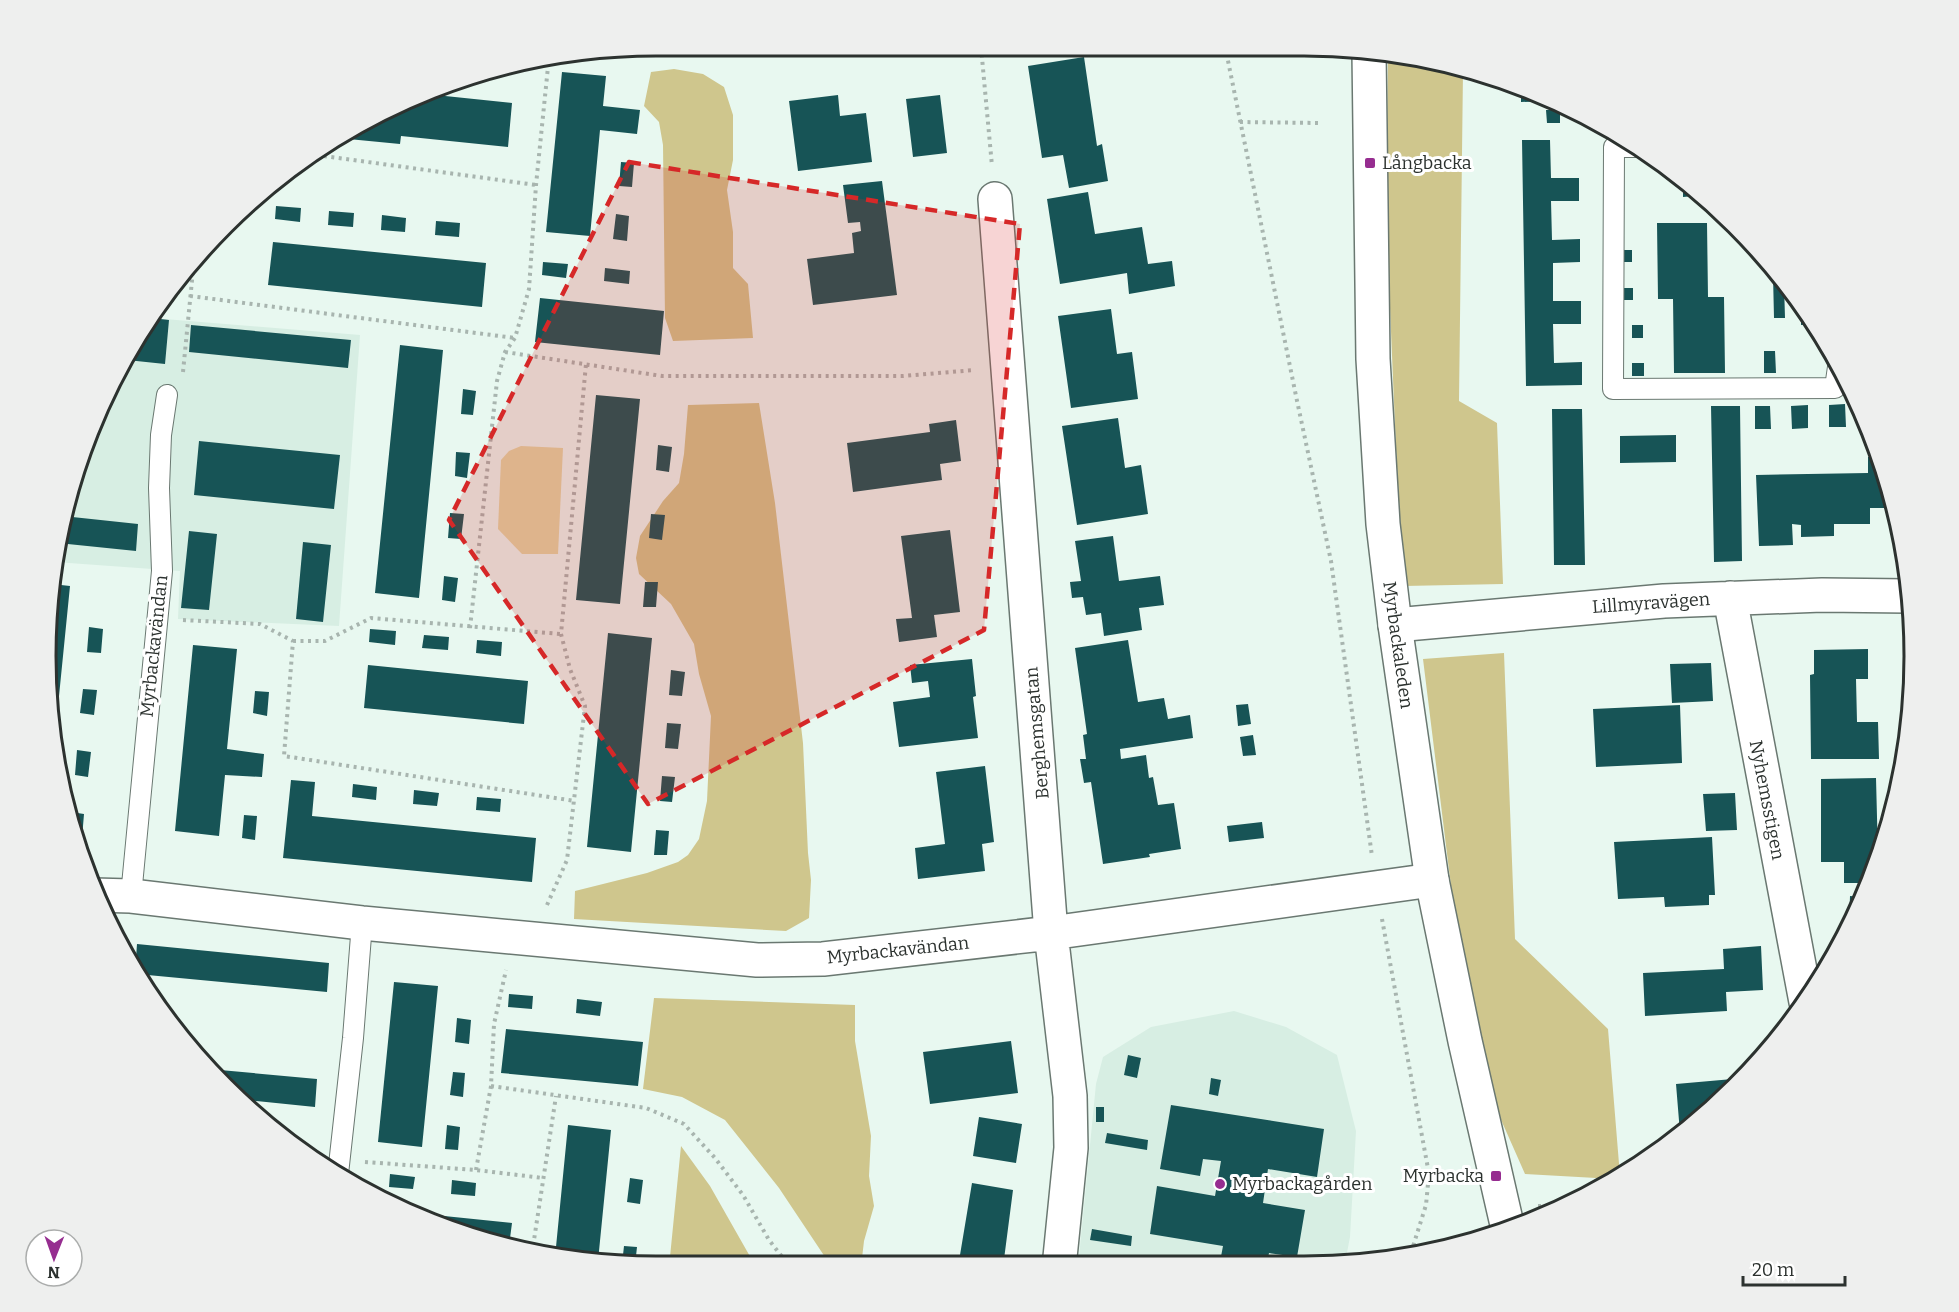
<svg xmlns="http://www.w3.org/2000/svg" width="1959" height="1312" font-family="Bitter,serif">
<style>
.built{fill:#d7eee3}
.green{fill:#e0d7a6}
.forest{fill:#cfc68d}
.building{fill:#175456}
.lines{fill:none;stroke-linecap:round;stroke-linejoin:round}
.service-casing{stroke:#6a7871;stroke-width:22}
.minor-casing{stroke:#6a7871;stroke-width:36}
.tertiary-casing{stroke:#6a7871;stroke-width:36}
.path{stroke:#a8b5af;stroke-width:4;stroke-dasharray:3 4.5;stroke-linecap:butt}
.service{stroke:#fff;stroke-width:20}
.minor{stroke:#fff;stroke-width:33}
.tertiary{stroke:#fff;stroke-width:33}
.marked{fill:#d62828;fill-opacity:0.2;stroke:#d62828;stroke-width:4.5;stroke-dasharray:12 8;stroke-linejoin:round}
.poi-dot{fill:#962d90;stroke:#fff;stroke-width:2}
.labels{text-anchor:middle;stroke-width:6;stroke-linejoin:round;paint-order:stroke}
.poi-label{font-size:18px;fill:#2c322f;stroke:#fff;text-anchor:start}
.street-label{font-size:18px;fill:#2c322f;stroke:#fff}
.rim{fill:none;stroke:#2c322f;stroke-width:3}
</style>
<rect width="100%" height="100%" fill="#e8f8f0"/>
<!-- built -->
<path class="built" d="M152,318L360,335L339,626L178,619L180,571L55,562L66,498L91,423Z
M1234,1011L1286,1027L1337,1055L1356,1131L1350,1237L1345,1263L1303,1267H1078L1096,1084L1103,1057L1151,1027Z"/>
<!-- green -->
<path class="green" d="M521,446L563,448L558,554H522L498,529L501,460L509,451Z"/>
<!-- forest -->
<path class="forest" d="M1388,53L1422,57L1463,71L1459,401L1497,423L1503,584L1404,586L1396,449L1386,214Z
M674,69L703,74L724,87L733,115V160L727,190L733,232V268L748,284L753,338L673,341L665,318L663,145L659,122L644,106L651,72Z
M759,403L775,503L803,743L808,853L811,880L809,918L786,931L574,919L575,891L647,873L678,862L688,855L699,839L707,801L711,716L699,674L694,644L671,604L639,574L636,558L640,536L663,501L679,483L684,454L688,405Z
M1504,653L1515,939L1608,1029L1620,1176L1614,1179L1525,1174L1491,1097L1452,894L1423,659Z
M654,998L855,1005V1041L871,1136L869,1176L874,1206L864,1241L861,1267H843L825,1257L779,1188L725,1120L682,1097L643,1089Z
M681,1146L710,1186L756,1267H669Z"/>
<!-- building -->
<path class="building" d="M1084,57L1097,146L1102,144L1108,181L1069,188L1063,155L1042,158L1028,66Z
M562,72L606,76L603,106L640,110L637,134L600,130L590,236L546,232Z
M1521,90L1553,101L1521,102Z
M426,94L512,103L508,147L401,136L400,144L338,138Z
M838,95L840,116L866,113L872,162L798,171L789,101Z
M940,95L947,153L913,157L906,99Z
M1546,110H1560V123H1547Z
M1522,140H1550L1551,178H1579V201H1551L1552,240L1580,239V262L1553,263V301H1581V324H1553L1554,363L1582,362V385L1526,386Z
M621,162L634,163L632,187L619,186Z
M882,181L897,295L813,305L807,259L854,253L852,233L861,231L860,222L848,223L843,185Z
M1683,184H1686L1694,190V196L1683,197Z
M1088,192L1095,234L1142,227L1148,264L1172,261L1175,286L1129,294L1127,273L1060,284L1047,199Z
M276,206L301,208L300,222L275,219Z
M329,211L354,213L353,227L328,225Z
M616,214L629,216L627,241L613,239Z
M382,215L406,218L405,232L381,230Z
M436,221L460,223L459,237L435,235Z
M1657,223H1707L1708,297H1724L1725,373H1674L1673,299H1658Z
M273,242L486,263L482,307L268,285Z
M1620,250H1632V262H1620Z
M543,262L568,264L566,278L542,275Z
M605,268L630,271L629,284L604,281Z
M1773,275H1777L1784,284L1785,318H1774Z
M174,281L172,297H164L171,284Z
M1621,288H1633V300H1621Z
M540,298L664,311L660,355L535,342Z
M1801,304L1811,316L1815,324L1801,325Z
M1111,309L1117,354L1132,352L1138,399L1071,408L1058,316Z
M152,318L169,320L165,364L127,360Z
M191,325L351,340L348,368L189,352Z
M1632,325H1643V338H1632Z
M400,345L443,350L419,598L375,593Z
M1764,351H1775L1776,373H1764Z
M1632,363H1644V376H1632Z
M463,389L476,391L473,415L461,414Z
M596,395L640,399L620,604L576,600Z
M1845,404L1846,427H1829V405Z
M1808,405V428L1792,429L1791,406Z
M1711,406H1740L1742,561L1714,562Z
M1755,406H1770L1771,429H1755Z
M1552,409H1582L1585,565H1554Z
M1118,418L1125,468L1141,465L1148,514L1077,525L1062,426Z
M956,420L961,461L940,464L942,480L853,492L847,443L930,432L929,424Z
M1676,435V462L1620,463V436Z
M199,441L340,455L334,509L194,495Z
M658,445L672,447L669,472L656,470Z
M456,452L470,453L467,478L455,476Z
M1868,457H1878L1893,508H1870V524H1834V536L1801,537V525L1792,524L1793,545L1759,546L1756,475L1868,473Z
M450,513L464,514L461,539L448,538Z
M651,514L665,515L662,540L649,538Z
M63,516L138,524L136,551L58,543Z
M950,530L960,612L934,615L937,637L899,642L896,619L912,618L901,536Z
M189,531L217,534L209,610L181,608Z
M1113,536L1119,581L1160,576L1164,605L1139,608L1142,630L1104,636L1101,613L1086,615L1083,597L1072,598L1070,582L1081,581L1075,541Z
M303,542L331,545L323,622L296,619Z
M444,576L458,578L455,602L442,600Z
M645,582H658L656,607H643Z
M52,584L70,586L55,736L46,616Z
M89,627L103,629L101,653L87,652Z
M370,629L396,631L395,645L369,642Z
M608,633L652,638L631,852L587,847Z
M424,635L449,637L448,650L422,648Z
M477,640L502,642L501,656L476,653Z
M1128,640L1138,702L1164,698L1168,719L1190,715L1193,738L1120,749L1121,759L1146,755L1149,778L1153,777L1158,805L1174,803L1181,849L1149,854L1150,857L1103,864L1091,782L1084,783L1080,759H1086L1083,735L1087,734L1075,648Z
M193,645L237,649L227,749L264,754L262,777L225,775L219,836L175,831Z
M1868,649V679H1856L1857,722H1878L1879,759H1811L1810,675L1814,674V650Z
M972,659L976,696L973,697L978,738L899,747L893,702L930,697L928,681L912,683L910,665Z
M1711,663L1713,701L1672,703L1670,664Z
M368,665L528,681L524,724L364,708Z
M671,670L685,672L682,696L669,695Z
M83,689L97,690L94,715L80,713Z
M255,691L269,692L267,716L253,713Z
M1248,704L1251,724L1238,726L1236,705Z
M1680,705L1682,763L1596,767L1593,709Z
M667,723L681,724L678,749L665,748Z
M1253,735L1256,755L1243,756L1240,737Z
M77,750L91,752L88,777L75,775Z
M985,766L994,842L982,844L985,871L918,879L915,848L945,844L936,772Z
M662,776L675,777L672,802L660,801Z
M1876,778L1878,856L1870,883H1844V862H1821V779Z
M291,780L315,782L312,816L536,838L532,882L283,858Z
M353,784L377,787L376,800L352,797Z
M414,790L439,793L437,806L413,804Z
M1735,793L1737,830L1706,831L1703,794Z
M477,797L501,799L500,812L476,810Z
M71,812L84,814L82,838L76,837L70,819Z
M244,815L257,816L255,840L242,838Z
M1262,822L1264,838L1229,842L1227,826Z
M656,830L669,831L667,855H654Z
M1712,837L1715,895H1709V905L1665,907L1664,897L1618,899L1614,842Z
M1850,896L1864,897L1849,925Z
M137,944L329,963L327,992L137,974L135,972Z
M1761,946L1763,990L1726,992L1727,1011L1645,1016L1643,973L1724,969L1723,949Z
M394,982L438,986L422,1147L378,1142Z
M509,994L533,996L532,1009L508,1007Z
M577,999L602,1002L600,1016L576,1013Z
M457,1018L471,1020L469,1044L455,1042Z
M506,1029L643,1042L638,1086L501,1073Z
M1011,1041L1018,1093L930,1104L923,1052Z
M1128,1055L1141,1058L1137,1078L1124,1075Z
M209,1069L317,1079L315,1107L236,1099L224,1088Z
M453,1072L465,1073L463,1097L450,1095Z
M1211,1078L1221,1080L1218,1096L1209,1094Z
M1744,1078L1735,1088L1680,1133L1676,1084Z
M1171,1105L1324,1129L1317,1177L1268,1169L1263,1203L1305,1210L1297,1257L1269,1253L1266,1267H1219L1223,1246L1150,1234L1157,1186L1215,1196L1221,1161L1203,1159L1200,1176L1160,1169Z
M1096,1107H1104V1122H1096Z
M979,1117L1022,1124L1016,1163L973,1156Z
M447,1125L460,1127L458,1150L445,1149Z
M568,1125L611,1130L598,1261L555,1257Z
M1107,1133L1148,1140L1147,1150L1105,1143Z
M390,1174L415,1177L413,1189L389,1187Z
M630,1178L643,1180L640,1204L627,1202Z
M1327,1179L1343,1182L1342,1191L1326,1188Z
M452,1180L476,1183L475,1196L451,1194Z
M972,1183L1013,1190L1003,1267H958Z
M415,1213L512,1223L509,1246L415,1214Z
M1092,1229L1132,1236L1131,1246L1090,1240Z
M624,1246L637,1247L635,1265L622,1264Z"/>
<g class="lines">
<defs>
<path id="service" d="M1640,147H1614L1613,389L1835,388L1838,367
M131,896L162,571L159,488L161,435L167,395
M338,1174L353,1038L362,923"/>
<path id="minor" d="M995,199L1051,933L1070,1096L1071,1148L1059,1267
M1730,598L1806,1002
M1395,625L1664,601L1822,595L1908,596
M94,895L131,896L362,923L757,960L823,959L1051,933L1432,880"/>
<path id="tertiary" d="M1369,52L1373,359L1383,524L1395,625L1432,880L1465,1041L1508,1229"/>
</defs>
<!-- service casing -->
<use href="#service" class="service-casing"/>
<!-- minor casing -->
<use href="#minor" class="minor-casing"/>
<!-- tertiary casing -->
<use href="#tertiary" class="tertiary-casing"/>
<!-- path -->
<path class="path" d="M1225,46L1296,396L1331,561L1372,856
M981,47L992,166
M1240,122L1319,123
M309,154L536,185
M190,296L515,338
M505,352L662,376H903L975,370
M183,372L194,260
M183,620L260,624L293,641L284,756L575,801
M470,628L497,381L505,352L515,338L529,289L536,185L549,57
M293,641H325L371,618L561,634
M547,905L567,860L585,706L570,669L561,634L586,364
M1382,919L1429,1174L1426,1205L1410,1256
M491,1086L646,1108L684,1124L715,1158L743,1195L769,1240L790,1267
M365,1162L476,1170L543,1178
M476,1170L491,1086L494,1024L506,970
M1538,1206H1565
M532,1253L556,1096"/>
<!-- service -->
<use href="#service" class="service"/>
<!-- minor -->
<use href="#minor" class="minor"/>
<!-- tertiary -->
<use href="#tertiary" class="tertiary"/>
</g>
<!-- marked area -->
<path class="marked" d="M629,162L1020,224L984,630L648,804L449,520Z"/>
<!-- markers -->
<g class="poi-dot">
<rect x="1364" y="157" width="12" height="12" rx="3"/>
<rect x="1490" y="1170" width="12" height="12" rx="3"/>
<circle cx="1220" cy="1184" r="6"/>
</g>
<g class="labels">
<!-- poi labels -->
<g class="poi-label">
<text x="1382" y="169">Långbacka</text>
<text x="1484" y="1182" text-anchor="end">Myrbacka</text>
<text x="1232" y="1190">Myrbackagården</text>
</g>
<!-- street labels -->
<g class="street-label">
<text transform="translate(1651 603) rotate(-4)" y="6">Lillmyravägen</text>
<text transform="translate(1398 645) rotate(82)" y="6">Myrbackaleden</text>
<text transform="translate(154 646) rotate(-84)" y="6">Myrbackavändan</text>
<text transform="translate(1037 733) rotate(-95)" y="6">Berghemsgatan</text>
<text transform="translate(1767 800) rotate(79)" y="6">Nyhemsstigen</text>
<text transform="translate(898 950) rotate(-6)" y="6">Myrbackavändan</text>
</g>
</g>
<!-- crop -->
<path d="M0 0H1959V1312H0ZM656 56H1304A600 600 0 0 1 1904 656V656A600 600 0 0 1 1304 1256H656A600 600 0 0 1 56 656V656A600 600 0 0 1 656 56Z" fill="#eeefee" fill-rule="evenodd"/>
<path class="rim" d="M656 56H1304A600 600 0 0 1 1904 656V656A600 600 0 0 1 1304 1256H656A600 600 0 0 1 56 656V656A600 600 0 0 1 656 56Z"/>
<!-- north arrow -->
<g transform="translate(54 1258) rotate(181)"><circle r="28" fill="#ffffff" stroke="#abadac" stroke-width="1.5"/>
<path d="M0-4.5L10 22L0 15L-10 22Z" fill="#962d90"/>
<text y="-9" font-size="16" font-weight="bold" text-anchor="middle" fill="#2c322f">N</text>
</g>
<!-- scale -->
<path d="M1743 1276v9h102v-9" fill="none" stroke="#2c322f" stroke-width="3"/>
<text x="1752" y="1276" font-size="18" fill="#2c322f" stroke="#ffffff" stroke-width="4.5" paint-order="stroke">20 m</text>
</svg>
